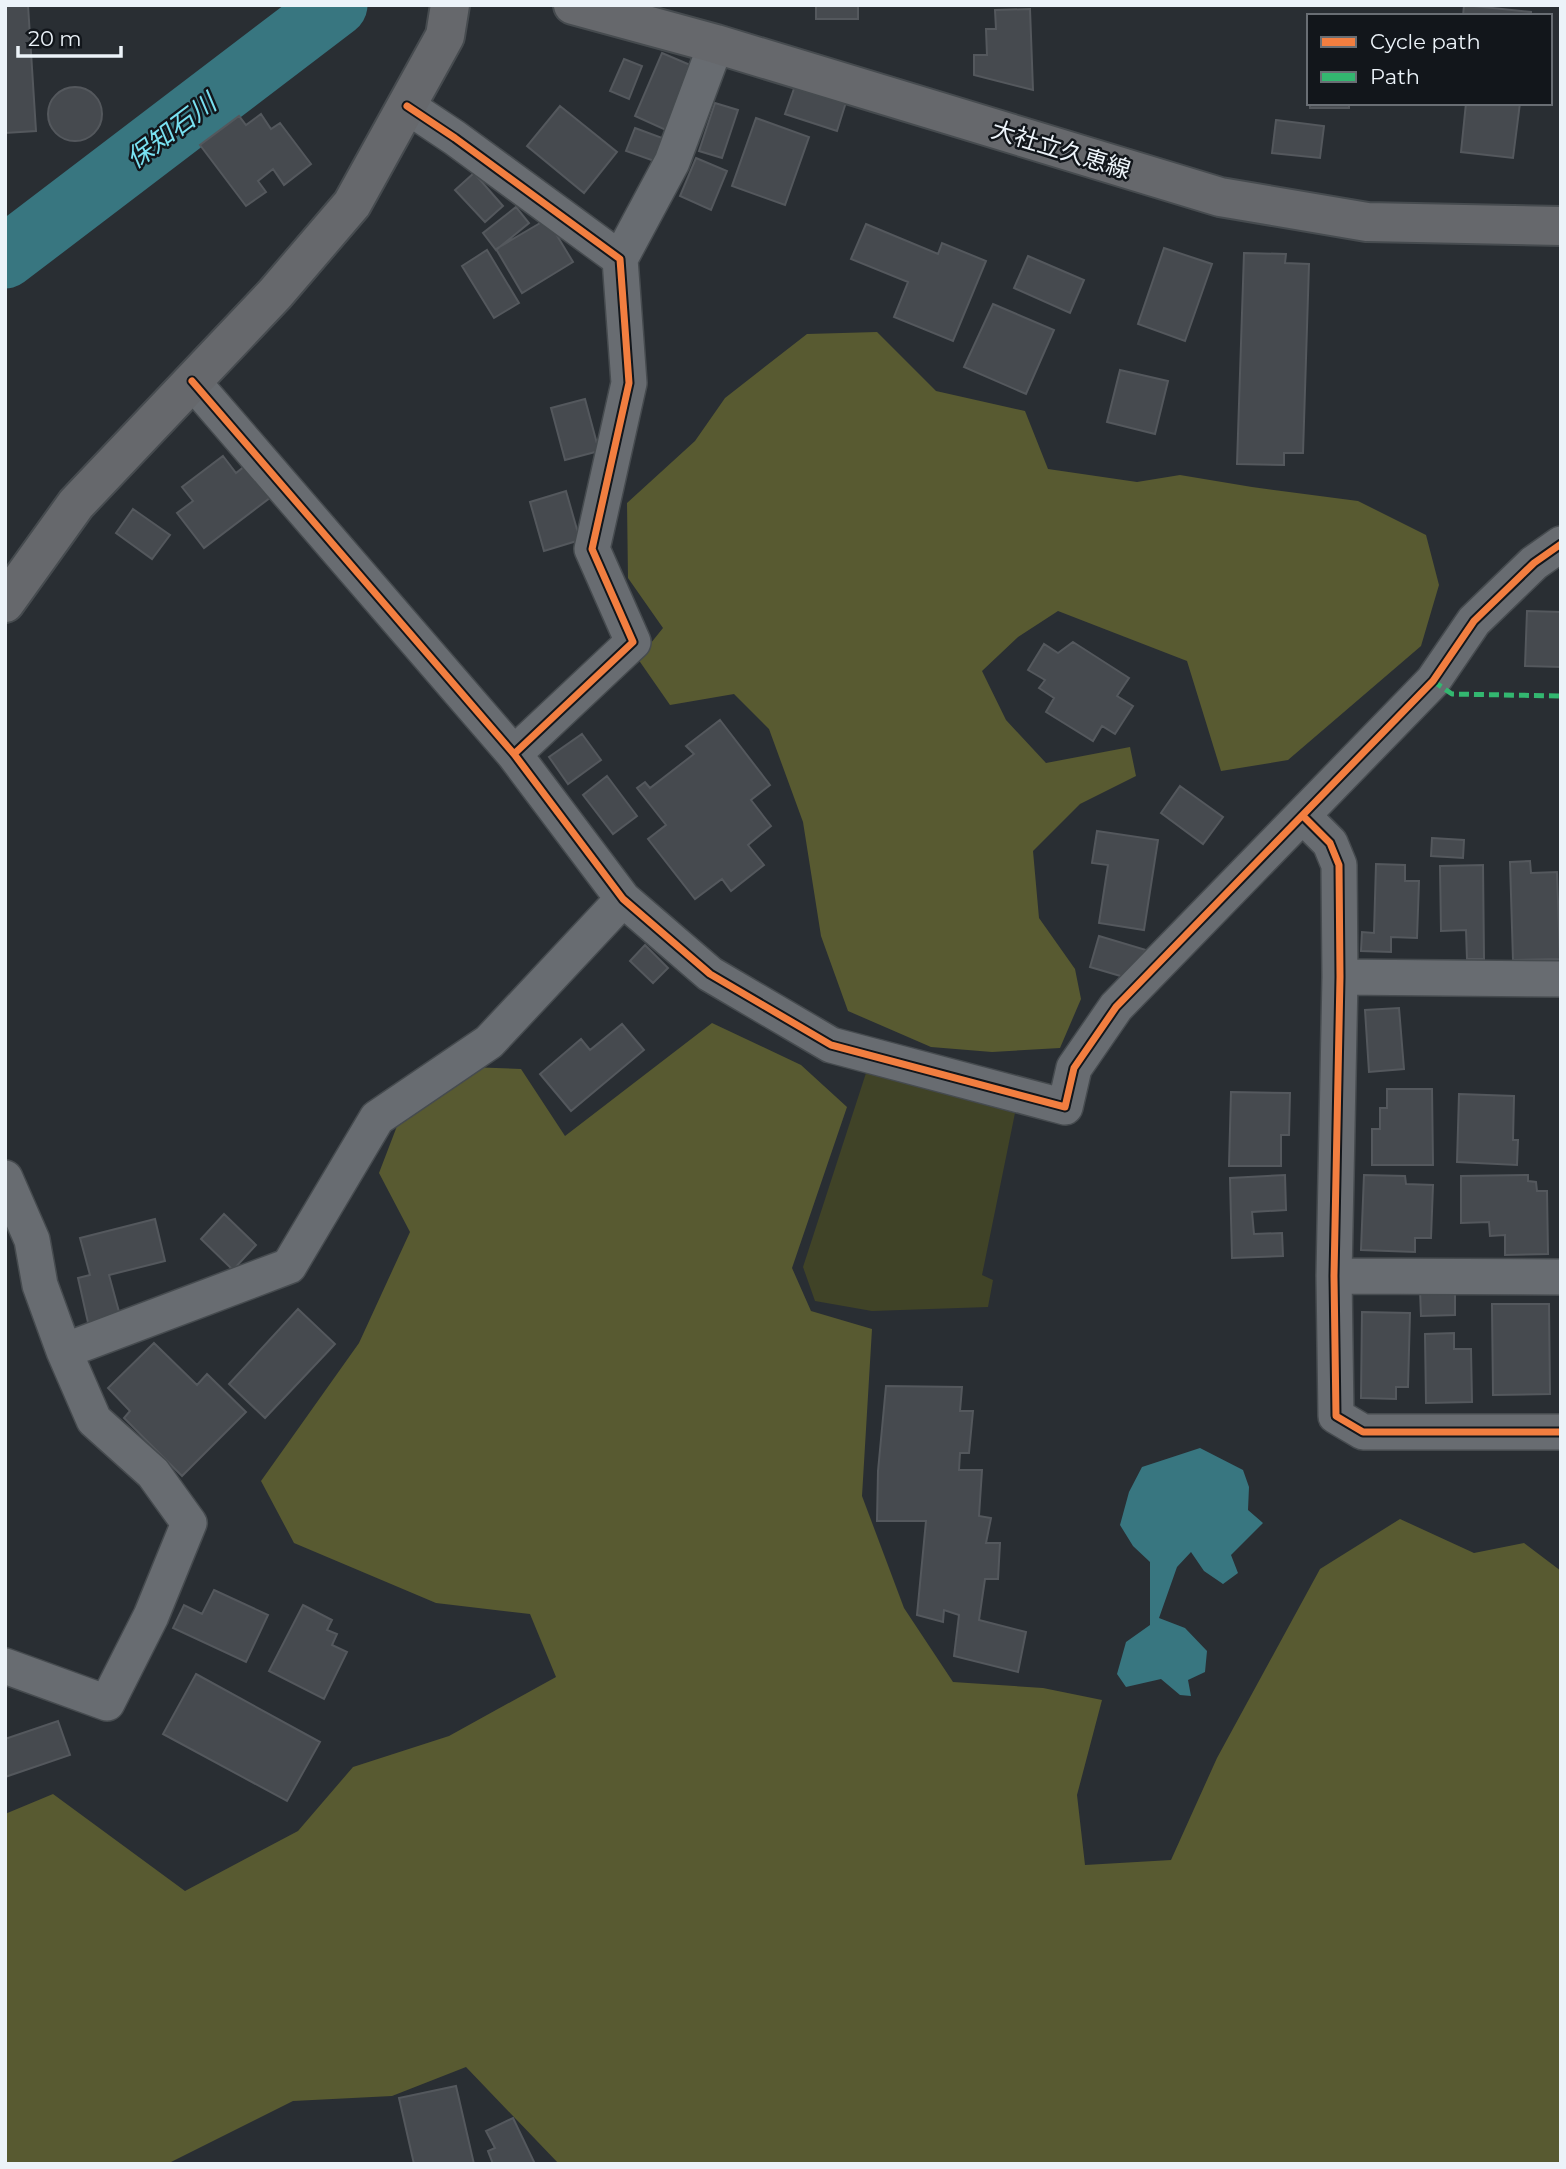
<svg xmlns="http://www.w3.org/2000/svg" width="1566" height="2169" font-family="Montserrat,'Noto Sans JP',sans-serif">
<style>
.green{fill:#404327}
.forest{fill:#585a31}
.water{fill:#387680}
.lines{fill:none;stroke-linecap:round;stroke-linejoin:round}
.river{stroke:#387680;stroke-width:63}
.building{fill:#464a4f;stroke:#54585d;stroke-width:2}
.street-casing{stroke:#464b4f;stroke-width:38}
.secondary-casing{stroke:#464b4f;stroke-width:42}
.street{stroke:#686c71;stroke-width:35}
.secondary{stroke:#66686c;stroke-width:38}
.quiet{stroke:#33b770;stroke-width:5;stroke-dasharray:10 5;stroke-linecap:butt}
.cycleway-casing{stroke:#12161b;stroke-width:11}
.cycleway{stroke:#f27e40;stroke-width:7}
.labels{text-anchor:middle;stroke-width:5;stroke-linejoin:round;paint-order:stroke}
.street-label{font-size:24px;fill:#ecf3f9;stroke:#12161b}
.water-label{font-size:26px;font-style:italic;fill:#79e1f1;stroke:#12161b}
</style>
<rect width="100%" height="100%" fill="#292e33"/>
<!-- green -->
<path class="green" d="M866,1073L1015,1113L982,1275L993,1280L988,1307L872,1311L815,1301L803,1267Z"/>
<!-- forest -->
<path class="forest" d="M877,332L936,391L1025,411L1048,469L1137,482L1180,475L1252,487L1358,501L1426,535L1439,585L1421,646L1288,760L1221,771L1187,661L1058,611L1018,637L982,671L1006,720L1046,763L1130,747L1136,776L1080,804L1033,851L1039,918L1075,969L1081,999L1060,1048L992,1052L931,1047L848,1011L821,936L803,822L769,729L734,694L670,705L638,659L663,628L628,578L627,503L695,441L725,398L807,334Z
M712,1023L801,1065L847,1107L792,1268L811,1311L872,1329L862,1496L904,1608L953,1682L1043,1688L1102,1700L1077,1795L1085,1865L1171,1860L1217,1758L1320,1569L1400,1519L1474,1553L1524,1543L1561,1571V2164H559L466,2067L392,2096L293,2101L167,2164H5V1814L53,1794L185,1891L298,1831L353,1767L449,1736L556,1677L530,1614L436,1603L294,1543L261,1481L359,1343L410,1232L379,1173L402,1113L468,1067L521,1069L565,1136Z"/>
<!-- water -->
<path class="water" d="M1200,1448L1243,1470L1249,1487L1248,1510L1263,1523L1231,1555L1238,1573L1223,1584L1204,1571L1191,1552L1177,1567L1159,1618L1185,1628L1207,1651L1205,1672L1188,1680L1191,1696L1180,1695L1161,1679L1126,1687L1117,1674L1126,1642L1150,1625V1562L1133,1546L1120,1525L1129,1492L1142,1467Z"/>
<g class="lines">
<!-- river -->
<path class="river" d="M5,257L336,5"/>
</g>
<!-- building -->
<path class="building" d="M5,5H28L36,131L5,133Z
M816,5H858V19H816Z
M1464,5L1531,12V16H1463Z
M1030,9L1033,90L974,75V55H987L986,29H996L995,10Z
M662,53L695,67L668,131L635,116Z
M624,59L642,66L629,99L610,91Z
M796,83L847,99L837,131L785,114Z
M48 114a27 27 0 1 1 54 0a27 27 0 1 1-54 0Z
M715,103L738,110L722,158L699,151Z
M1310,103H1349V108H1310Z
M1466,103H1520L1513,158L1461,152Z
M560,106L617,152L584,193L527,146Z
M261,114L271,129L280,123L311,164L284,185L273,169L258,181L266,192L246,206L200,145L239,116L246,125Z
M756,118L809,137L785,205L732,186Z
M1276,120L1324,126L1320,158L1272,153Z
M635,128L665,139L657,162L626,151Z
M696,158L727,171L711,210L680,196Z
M474,173L503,206L485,222L455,190Z
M516,207L529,223L496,250L483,233Z
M547,219L573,262L522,293L496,249Z
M866,224L938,254L942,243L986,261L953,341L894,317L908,282L851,259Z
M1164,248L1212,264L1185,341L1138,324Z
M487,250L519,303L494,318L462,266Z
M1244,253L1286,254L1285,263L1309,264L1303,453H1284V465L1237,464Z
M1028,256L1084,280L1070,313L1014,288Z
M993,304L1054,330L1026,394L964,367Z
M1120,370L1168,381L1155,434L1107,422Z
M585,399L599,451L565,460L551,408Z
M223,456L236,473L250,462L275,494L204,548L177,513L193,501L182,487Z
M566,491L580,540L544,551L530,502Z
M133,509L170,535L152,559L116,533Z
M1527,611L1561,612V667L1525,666Z
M1073,642L1129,678L1117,696L1133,706L1115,734L1102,726L1093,741L1046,712L1054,698L1039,688L1045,680L1028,670L1044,644L1058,653Z
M720,720L770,785L751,800L771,826L748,845L764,865L731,891L722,879L695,899L648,839L666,825L637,788L645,782L650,788L694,754L686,746Z
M582,734L601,760L568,784L549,757Z
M607,776L637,816L613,834L583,795Z
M1180,786L1223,817L1203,844L1161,813Z
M1097,831L1158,840L1144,930L1099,923L1108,865L1092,863Z
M1432,838L1464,840L1463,858L1431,856Z
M1530,861L1531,873L1557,872L1560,959L1513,960L1510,862Z
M1376,864L1405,865V881H1419L1417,938L1391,937V952L1361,951L1362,932L1374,933Z
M1483,865L1484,959H1467L1466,930L1441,931L1440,866Z
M1099,936L1146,950L1124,977L1090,967Z
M645,945L668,968L653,983L630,961Z
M1399,1008L1404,1069L1369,1072L1365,1010Z
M622,1024L644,1050L571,1111L540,1074L581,1039L590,1050Z
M1387,1089H1432L1433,1165H1372V1129H1380V1108H1387Z
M1231,1092L1290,1093L1289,1135H1281V1166H1229Z
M1459,1094L1514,1096L1513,1140H1518L1517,1165L1457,1162Z
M1285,1175L1286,1210L1252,1212L1254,1234L1282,1233L1283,1256L1232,1258L1230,1178Z
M1364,1175L1405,1176L1406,1184L1433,1185L1431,1238H1415V1252L1361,1250Z
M1528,1175V1181L1536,1182L1537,1191H1547L1548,1254L1505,1255V1235L1490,1236L1489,1222L1461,1223V1176Z
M224,1214L256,1245L233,1270L201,1239Z
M155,1219L165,1261L109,1275L121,1319L89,1327L78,1278L90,1275L80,1238Z
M1420,1290H1455V1315L1421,1316Z
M1492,1304H1549L1550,1394L1493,1395Z
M298,1309L335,1344L265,1418L229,1384Z
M1362,1312L1410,1313L1408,1387H1396V1399L1361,1398Z
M1454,1333V1349H1471L1472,1402L1426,1403L1425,1334Z
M154,1343L197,1385L207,1374L246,1412L182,1476L124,1418L130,1411L108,1388Z
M886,1386L962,1387L960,1411H973L969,1453H960L959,1470H982L979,1516L991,1518L986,1543H1000L998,1579H985L979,1620L1026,1632L1018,1672L954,1656L959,1615L944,1610L943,1622L917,1615L926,1521H877L878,1471Z
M214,1590L268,1615L246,1662L173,1628L184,1605L202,1614Z
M303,1605L332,1620L327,1630L337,1634L332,1645L347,1652L324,1699L269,1671Z
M196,1674L320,1742L287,1801L163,1734Z
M58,1721L70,1755L5,1777V1739Z
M456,2086L474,2164H414L399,2098Z
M513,2118L535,2164H493L488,2151L495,2148L486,2131Z"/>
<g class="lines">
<defs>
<path id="street" d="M407,106L455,138L620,259L629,383L592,549L633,642L514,754
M620,259L672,162L716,44
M192,381L514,754L623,899L710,974L831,1045L1065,1107L1074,1068L1116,1007L1433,681L1474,621L1534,563L1561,544
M1303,816L1330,843L1339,865L1340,977L1334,1276L1336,1416L1363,1432H1561
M1340,977L1561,979
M5,1178L32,1240L40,1285L64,1351L94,1420L153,1473L189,1523L151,1616L107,1703L5,1666
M1334,1276L1561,1277
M64,1351L289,1266L377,1118L489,1042L623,899"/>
<path id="secondary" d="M573,5L716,44L1220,197L1367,222L1561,226
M5,603L76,504L275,294L352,204L445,36L450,5"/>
</defs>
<!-- street casing -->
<use href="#street" class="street-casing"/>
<!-- secondary casing -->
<use href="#secondary" class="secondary-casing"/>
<!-- street -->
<use href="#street" class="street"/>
<!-- secondary -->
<use href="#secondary" class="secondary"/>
<!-- quiet -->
<path class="quiet" d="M1433,681L1452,694L1561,696"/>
<defs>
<path id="cycleway" d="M407,106L455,138L620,259L629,383L592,549L633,642L514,754
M192,381L514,754L623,899L710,974L831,1045L1065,1107L1074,1068L1116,1007L1433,681L1474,621L1534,563L1561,544
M1303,816L1330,843L1339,865L1340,977L1334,1276L1336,1416L1363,1432H1561"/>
</defs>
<!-- cycleway casing -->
<use href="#cycleway" class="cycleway-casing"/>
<!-- cycleway -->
<use href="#cycleway" class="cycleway"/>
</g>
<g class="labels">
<!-- street labels -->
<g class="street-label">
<text transform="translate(1061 150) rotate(17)" y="8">大社立久恵線</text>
</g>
<!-- water labels -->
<g class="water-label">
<text transform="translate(171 131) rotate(-37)" y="9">保知石川</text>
</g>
</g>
<!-- border -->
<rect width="1566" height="2169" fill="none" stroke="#ecf3f9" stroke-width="14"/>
<!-- legend -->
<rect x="1307" y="14" width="245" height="91" fill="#12161b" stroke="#696e74" stroke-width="2"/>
<rect x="1321" y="37" width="35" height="10" fill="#f27e40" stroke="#696e74" stroke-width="2"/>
<text x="1370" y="49" font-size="21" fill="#ecf3f9">Cycle path</text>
<rect x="1321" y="72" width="35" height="10" fill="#33b770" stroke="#696e74" stroke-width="2"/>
<text x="1370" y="84" font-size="21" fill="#ecf3f9">Path</text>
<!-- scale -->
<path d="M18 46v10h103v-10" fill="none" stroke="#ecf3f9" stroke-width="3.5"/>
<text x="28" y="46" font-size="21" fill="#ecf3f9" stroke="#12161b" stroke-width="5" paint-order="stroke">20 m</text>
</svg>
